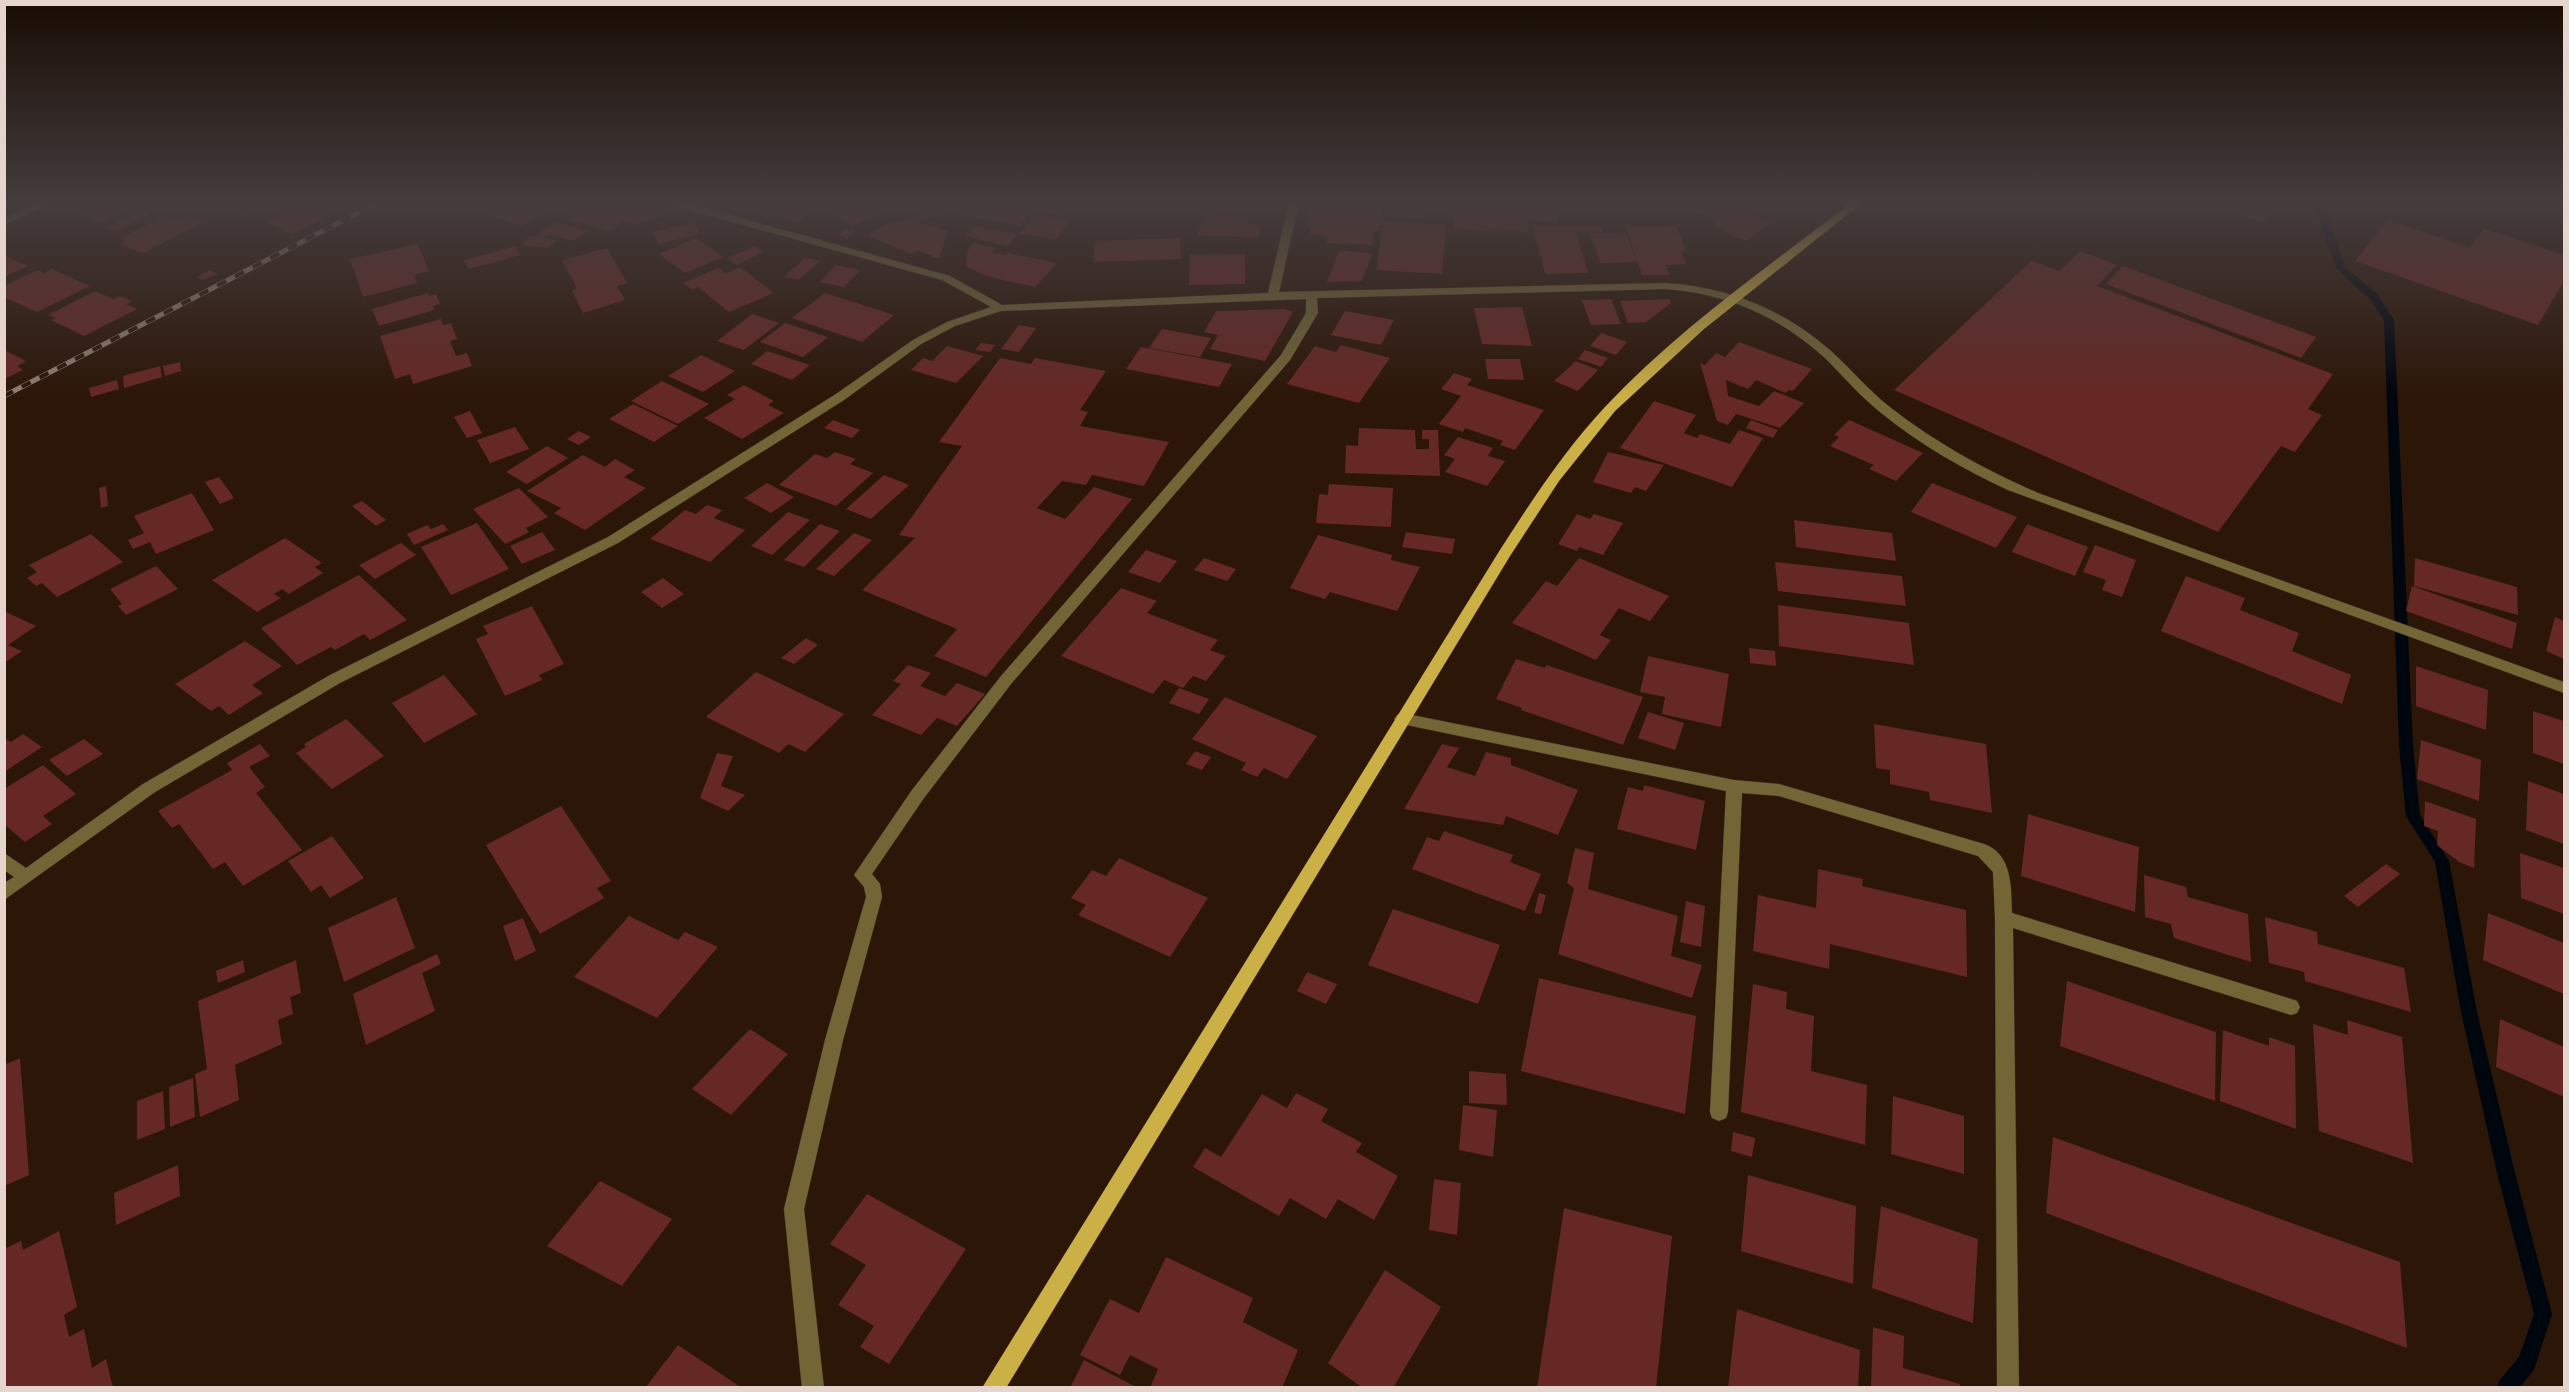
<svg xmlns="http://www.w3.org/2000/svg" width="2569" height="1392" font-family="'Asap Condensed',sans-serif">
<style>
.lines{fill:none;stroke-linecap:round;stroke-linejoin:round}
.stream{fill:#00060d;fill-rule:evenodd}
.building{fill:#662824}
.minor-casing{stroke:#463123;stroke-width:1}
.major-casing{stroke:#463123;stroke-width:1}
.minor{fill:#726636;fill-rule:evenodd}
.major{fill:#cbb045;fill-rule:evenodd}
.rail-casing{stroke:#907d72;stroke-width:5}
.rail{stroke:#2c1608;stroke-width:4;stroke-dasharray:10;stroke-linecap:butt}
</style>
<rect width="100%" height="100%" fill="#2c1608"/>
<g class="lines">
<!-- stream -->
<path class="stream" d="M2312,202H2322L2346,268L2377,294L2394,320L2413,746L2420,815L2449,861L2477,1012L2515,1173L2552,1314L2534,1370L2519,1388H2497L2499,1381L2519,1357L2534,1314L2497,1173L2461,1012L2435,862L2406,816L2399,746L2384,320L2369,298L2337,269Z"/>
</g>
<!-- building -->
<path class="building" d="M83,202H125L135,207L99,223L66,209Z
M218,202H272L243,216L215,203Z
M433,202H489L470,213Z
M511,202H543L536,206L549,210L521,226L488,214Z
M591,202L614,208L629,202L665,216L636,224L624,221L609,231L566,219Z
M736,202H820L826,204L796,223L774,215L769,218L730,203Z
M855,202H884L893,208L851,226L831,212Z
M957,202H1042L1019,226L964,215Z
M1049,202H1069L1060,215L1041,212Z
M1312,202L1383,208L1380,231H1373L1372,245L1326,243L1328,236L1310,234L1311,227H1307Z
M1391,202L1425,204L1421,219L1388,216Z
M1449,202H1557L1558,222L1527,220L1528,232L1454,229V217H1449Z
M1670,202H1717L1771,223L1747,241L1722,231L1725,229L1714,225L1719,221Z
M2205,202H2282L2263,222Z
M302,205L328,216L292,234L266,222Z
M937,210L941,215L918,222L948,231L939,259L918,250L911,254L869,236L883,226Z
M141,211L151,214L117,231L106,228Z
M1034,215L1069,220L1057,239L1020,234Z
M1203,215L1250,217L1248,224L1261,225L1259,238L1198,235Z
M165,216L178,221L187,216L203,222L143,253L120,244L126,241L120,238Z
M2388,220L2470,248L2484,229L2564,255V281L2538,325L2355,261Z
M1383,221L1446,225L1442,274L1377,270Z
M557,222L566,225L587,231L572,241L550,234L545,238L536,235Z
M694,223L700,233L659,244L651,232Z
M1533,225H1600L1602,232H1576L1588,273L1545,274Z
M976,226L1017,235L1007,246L965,236Z
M1676,226L1686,250L1681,251L1686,264L1666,265L1669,275H1642L1626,227Z
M845,229L855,231L848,238L839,236Z
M1626,233L1637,262L1600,263L1590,234Z
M530,236L545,238L557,240L548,248L521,245Z
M696,238L723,257L685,273L659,254Z
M1180,238L1181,259L1093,262L1095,241Z
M974,243L995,248L992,253L1006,255L1008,253L1057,263L1035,287L986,276L966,266L967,251Z
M418,244L429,271L414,275L417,283L363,297L350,259Z
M516,246L520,255L469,269L464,260Z
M755,246L764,252L736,265L727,258Z
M607,248L627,283L617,286L625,300L583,313L572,290L577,289L562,260Z
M1339,250L1372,254L1362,281L1327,282Z
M2080,251L2117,265L2097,286L2333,374L2308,409L2322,415L2295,452L2281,446L2218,532L1894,390L2031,261L2059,271Z
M1245,254V284L1189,285L1190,255Z
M4,255L28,266L4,277Z
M805,258L820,261L799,280L784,277Z
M836,265L860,270L844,287L820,282Z
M2123,266L2177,286L2316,337L2301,358L2106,284Z
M740,267L774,293L729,312L698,287L692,290L683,283L718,268L726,273Z
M52,269L90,286L37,312L4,297V286L38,270L44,273Z
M210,270L217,274L203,280L197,277Z
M95,291L113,299L120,296L132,301L126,304L137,309L84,336L51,320L56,318L48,315Z
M428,293L429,296L436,294L440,304L433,306L434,310L379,326L372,309Z
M825,293L894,315L862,342L792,318Z
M1611,299L1621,324L1591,325L1582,300Z
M1669,299L1671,303L1646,322L1628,323L1620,301Z
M1522,307L1532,346L1482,344L1474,308Z
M1285,309L1293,312L1265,361L1210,349L1218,335L1204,332L1216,311Z
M1345,311L1394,320L1381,345L1331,335Z
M752,314L779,323L744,350L717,341Z
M441,319L443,325L451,323L457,339L450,341L456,356L467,353L472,366L413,384L410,374L395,379L380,336Z
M785,323L828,337L803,357L760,342Z
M1019,325L1036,328L1019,352L1001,349Z
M1162,329L1211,338L1200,357L1149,348Z
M1601,333L1627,342L1616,355L1590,346Z
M1739,342L1812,369L1793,391L1789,390L1785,393L1756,380L1748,389L1726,380L1728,396L1759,406L1774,391L1804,403L1780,428L1736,414L1728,425L1717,421L1700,363L1705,365L1716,353L1725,357Z
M981,343L995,345L990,352L975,350Z
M1341,345L1390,358L1359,403L1287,384L1315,346L1336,352Z
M947,346L983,356L956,383L911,370L923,358L932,361Z
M1141,347L1232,364L1219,387L1126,369Z
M1585,350L1608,358L1601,367L1578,359Z
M6,351L26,361L17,366L23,370L4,379Z
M767,351L810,365L792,380L751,364Z
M701,355L735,371L703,392L668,376Z
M1000,358L1031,364L1035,358L1106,371L1080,410L1088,412L1080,426L1169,442L1144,486L1092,475L1086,485L1062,481L1037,508L1065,519L1094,487L1132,499L986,677L934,656L957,629L862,590L915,538L899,535L962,446L939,442Z
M1485,359H1520L1524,380L1488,379Z
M1576,361L1598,370L1578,391L1554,381Z
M180,362L181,371L165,376L163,366Z
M160,366L162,377L124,388L123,376Z
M1454,373L1472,379L1467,385L1544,410L1515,450L1500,445L1503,441L1465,428L1463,432L1439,424L1461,396L1441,389Z
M117,380L119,389L91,397L89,388Z
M662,381L709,404L678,424L631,401Z
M744,385L774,401L768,405L784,413L742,439L704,418L735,399L727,395Z
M1654,401L1696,415L1684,433L1697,438L1700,434L1730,444L1739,430L1763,438L1732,487L1620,448Z
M633,404L678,426L654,442L609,419Z
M470,411L482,433L467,438L454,417Z
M833,420L860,430L852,438L824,428Z
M1751,420L1778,430L1773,438L1746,428Z
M1849,420L1923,453L1896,481L1869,469L1874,465L1830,446L1839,437L1834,435Z
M515,427L529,449L490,463L477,440Z
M1359,428L1415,430L1416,449H1429V439H1422V430H1438L1440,476L1345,473L1346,445L1358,446Z
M579,431L591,437L579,445L567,439Z
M1458,437L1493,448L1488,456L1505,461L1487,486L1445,472L1455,459L1444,455Z
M547,446L568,458L527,484L506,472Z
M835,452L856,459L850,464L873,473L836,506L779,485L815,454L827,458Z
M1608,452L1664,465L1646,491L1635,487L1631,493L1593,482Z
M583,455L605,467L615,459L635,470L624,477L646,488L585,530L554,513L561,508L527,491Z
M884,475L909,485L871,519L846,509Z
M219,477L234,498L220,504L205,482Z
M767,483L794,497L771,513L744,498Z
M1932,483L2017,517L1996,548L1911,512Z
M1329,484L1393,488L1391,527L1316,523L1319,494L1328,495Z
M106,486L108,506L101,508L99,488Z
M519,488L548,517L526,528L529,532L505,544L473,509Z
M192,493L214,530L156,554L150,542L133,549L128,540L144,533L134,516Z
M362,501L386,520L376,526L352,506Z
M707,505L722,510L714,518L745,530L710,562L650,539L685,510L696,514Z
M788,512L810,520L772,555L751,546Z
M1577,514L1590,519L1594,514L1623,523L1603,555L1579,547L1577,551L1558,544Z
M1794,520L1892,533L1896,561L1796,547Z
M477,523L509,569L451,595L421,547Z
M443,524L448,530L414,545L407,534L427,525L431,529Z
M820,524L840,531L804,567L784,560Z
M2027,524L2088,547L2075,576L2012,552Z
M542,532L555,550L522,564L510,546Z
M1406,532L1455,539L1452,554L1402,547Z
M854,533L872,540L834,576L816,569Z
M91,534L123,562L57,597L42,583L36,586L27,578L37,572L29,565Z
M1318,535L1392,555L1391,560L1420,567L1397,611L1330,592L1325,599L1290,588Z
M285,538L322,563L315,567L323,573L289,594L282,589L274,594L281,598L257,612L212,580Z
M401,543L416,555L375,579L359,565Z
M2095,545L2136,560L2122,597L2102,590L2106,580L2083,572Z
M1146,550L1177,561L1160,583L1128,572Z
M1204,558L1236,569L1227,581L1194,570Z
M1579,558L1669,596L1650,621L1619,608L1600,635L1611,640L1596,660L1512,623L1546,581L1557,586Z
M2415,558L2517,587L2518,615L2414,586Z
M1775,562L1902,576L1906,606L1778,591Z
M156,566L178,589L126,615L118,606L122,604L110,589Z
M359,575L407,620L370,640L364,634L335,650L331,647L297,665L261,628Z
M2186,576L2245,598L2240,610L2299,633L2292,651L2351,675L2342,704L2161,631Z
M663,578L684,594L662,608L641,592Z
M2412,586L2517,623L2512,649L2406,611Z
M1121,588L1157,601L1147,613L1218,640L1210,650L1226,656L1206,681L1193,676L1183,688L1164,680L1153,694L1061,656Z
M1778,605L1909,623L1914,665L1779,646Z
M532,606L564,664L539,675L542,680L505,696L476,639L488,634L483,626Z
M4,611L36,626L8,645L22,651L4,663Z
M2555,617L2564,621V659L2546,651Z
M806,638L818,645L794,664L781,658Z
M245,641L282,666L252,685L263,693L229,715L219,706L211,711L175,684Z
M1749,648L1775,651L1776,666L1750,663Z
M1648,656L1729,674L1721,727L1662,714L1665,697L1640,692Z
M1516,659L1545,668L1546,665L1643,697L1623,745L1521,710L1522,708L1496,699Z
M908,665L931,673L920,686L945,696L957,683L985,694L957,726L937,718L921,735L872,715L901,684L893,681Z
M2416,666L2488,690L2486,730L2416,706Z
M756,672L844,714L805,752L788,744L779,753L706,717Z
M444,675L477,714L424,743L392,703Z
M1179,688L1209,699L1199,714L1169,703Z
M1225,697L1317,736L1287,779L1264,768L1257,777L1241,770L1246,763L1192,739Z
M2533,711L2564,721V764L2533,753Z
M1648,712L1684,723L1675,750L1638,738Z
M346,719L384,756L332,789L296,753L306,747L304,744Z
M1874,724L1986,744L1992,813L1930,800L1929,792L1890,784V770L1876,768Z
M23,734L42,747L4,772V738L11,742Z
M84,739L103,754L67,776L49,760Z
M2421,740L2481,760L2479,801L2417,779Z
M260,744L270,756L249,767L265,787L256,793L302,850L243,886L225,862L213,869L179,824L172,828L158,811L232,770L227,763Z
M1442,744L1459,748L1447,767L1475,776L1486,752L1511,758V765L1578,790L1558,835L1506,816L1503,825L1404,809Z
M1195,751L1211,757L1202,770L1186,764Z
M717,753L733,756L721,786L745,795L728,811L700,798Z
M43,765L76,794L43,816L52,824L25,842L4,824V789Z
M2528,781L2564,794V844L2526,830Z
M1644,785L1705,801L1696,850L1617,829L1628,787L1643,791Z
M2425,801L2476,819L2474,868L2459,862L2437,845L2438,831L2424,826Z
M561,806L611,881L597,888L604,898L540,934L486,845Z
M2028,814L2139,847L2135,912L2021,876Z
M1444,831L1513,855L1510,862L1541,874L1525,911L1412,869L1427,837L1439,841Z
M332,836L364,878L330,898L321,885L311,892L288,861Z
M1575,848L1594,853L1588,889L1678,916L1671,956L1702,965L1692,998L1558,954L1574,888L1567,883Z
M2520,853L2564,868V914L2521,898Z
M1119,858L1208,898L1170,957L1078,915L1086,905L1071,898L1092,870L1106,876Z
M2386,864L2400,874L2358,907L2344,896Z
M1818,869L1863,879L1862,886L1966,910L1967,977L1830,944L1829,969L1753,951L1758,895L1816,908Z
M2144,875L2186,887L2188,897L2248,914L2251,962L2174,938L2171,924L2145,917Z
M1539,893L1546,895L1541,914L1534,913Z
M396,897L415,948L344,982L328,928Z
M1686,901L1705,906L1701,947L1680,942Z
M1393,909L1500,945L1478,1004L1368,965Z
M2488,913L2564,943V994L2483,960Z
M629,916L678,940L685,932L718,947L657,1018L574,977Z
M2265,917L2317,932L2318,944L2404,968L2411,1012L2305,981L2304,972L2269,963Z
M523,918L536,951L515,961L503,926Z
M437,954L441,964L422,973L435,1011L366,1045L353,994Z
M243,960L245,972L218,983L216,971Z
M296,960L301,993L290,997L293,1014L278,1020L282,1044L235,1065L239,1100L200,1117L195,1074L207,1069L198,1001Z
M1307,972L1337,984L1326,1004L1297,991Z
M1539,978L1696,1016L1685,1114L1521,1071Z
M2067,981L2216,1032L2215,1101L2060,1046Z
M1753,984L1787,992L1786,1009L1814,1016L1811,1071L1867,1085L1865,1145L1741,1112Z
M2500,1019L2564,1047V1097L2496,1067Z
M2347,1020L2402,1037L2413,1163L2319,1131L2313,1024L2348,1035Z
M750,1029L788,1054L731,1115L692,1089Z
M2223,1030L2269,1046V1037L2295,1046L2296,1129L2220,1101Z
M20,1058L29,1175L4,1186V1065Z
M1469,1071L1506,1074L1507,1105L1469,1103Z
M193,1078L195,1117L170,1127L169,1087Z
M163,1091L165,1129L137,1140V1101Z
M1296,1093L1328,1109L1321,1121L1362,1143L1356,1152L1398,1176L1374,1220L1338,1199L1326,1219L1290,1198L1279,1216L1193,1167L1205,1148L1221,1157L1262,1094L1287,1108Z
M1893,1096L1964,1116V1174L1891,1154Z
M1463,1105L1497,1110L1493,1157L1459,1150Z
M1733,1132L1755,1138L1752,1157L1731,1151Z
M2053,1137L2400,1262L2407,1348L2046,1213Z
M178,1165L180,1196L116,1225L114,1193Z
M1748,1175L1856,1206L1853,1284L1741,1251Z
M1434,1179L1461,1183L1457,1235L1429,1230Z
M600,1181L672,1219L622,1286L547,1246Z
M867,1194L966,1249L889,1364L860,1347L874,1326L838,1305L866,1265L830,1244Z
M1881,1206L1978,1239L1973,1323L1872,1288Z
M1564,1208L1672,1236L1656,1388H1537Z
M59,1231L77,1307L64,1315L69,1337L84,1329L92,1368L106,1359L113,1388H4V1249L21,1241L23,1250Z
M1166,1257L1253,1298L1243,1322L1298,1350L1282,1388H1150L1158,1369L1130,1355L1120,1375L1080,1355L1110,1299L1139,1313Z
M1385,1270L1441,1307L1393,1388H1363L1328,1363Z
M1737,1309L1860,1350L1858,1388H1728Z
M1873,1327L1904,1336L1903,1368L1960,1384V1388H1871Z
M678,1345L742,1388H645Z
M1084,1360L1138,1388H1070Z"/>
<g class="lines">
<defs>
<path id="minor" d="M40,202H53L4,225V218Z
M667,202H683L950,276L1002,305L1268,293L1289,202H1299L1279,292L1665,283C1728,287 1783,309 1831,351C1852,370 1869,391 1891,408C1936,443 1985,470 2038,493L2564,682V693L2008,490C1963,469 1919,444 1880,412C1860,396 1843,376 1825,358C1779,316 1726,293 1665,289L1317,298L1318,313L1290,360L1011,684L924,798L872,874L880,884L882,897L843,1040L804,1209L824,1388H802L784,1209L825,1040L866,897L864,887L854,875L912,790L1001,676L1281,355L1306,313V299L1001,311L955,326L921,344L844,400L618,543L340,683L155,792L4,900V883L14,877L4,870V853L26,868L143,784L330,675L608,537L836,394L913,340L947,322L991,307L942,280L668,204Z
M1402,713L1734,780L1779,784L1984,844C2013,854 2011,889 2012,913L2291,999L2297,1001L2300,1007L2297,1013L2291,1015L2013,928L2019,1388H1997L1995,918L1993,872L1978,856L1779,796L1742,793L1728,1112L1726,1118L1719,1121L1712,1118L1710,1112L1726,791L1397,723L1394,719L1397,715Z"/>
<path id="major" d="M1852,202H1863L1704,329L1615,411L1559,481L1510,556L1006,1388H982L1500,550C1532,500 1565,450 1605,407C1678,329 1768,267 1852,202Z"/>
</defs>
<!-- minor casing -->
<use href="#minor" class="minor-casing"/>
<!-- major casing -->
<use href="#major" class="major-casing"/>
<!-- minor -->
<use href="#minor" class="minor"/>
<!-- major -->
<use href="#major" class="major"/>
<defs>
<path id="rail" d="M4,396L379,202"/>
</defs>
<!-- rail casing -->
<use href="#rail" class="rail-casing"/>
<!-- rail -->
<use href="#rail" class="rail"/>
</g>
<!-- sky -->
<linearGradient id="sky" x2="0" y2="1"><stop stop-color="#180c04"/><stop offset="0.51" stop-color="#453c3d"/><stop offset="1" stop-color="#453c3d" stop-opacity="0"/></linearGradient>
<rect width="2569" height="397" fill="url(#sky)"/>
<!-- border -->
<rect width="2569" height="1392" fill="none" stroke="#e5d5cc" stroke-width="12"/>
</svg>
